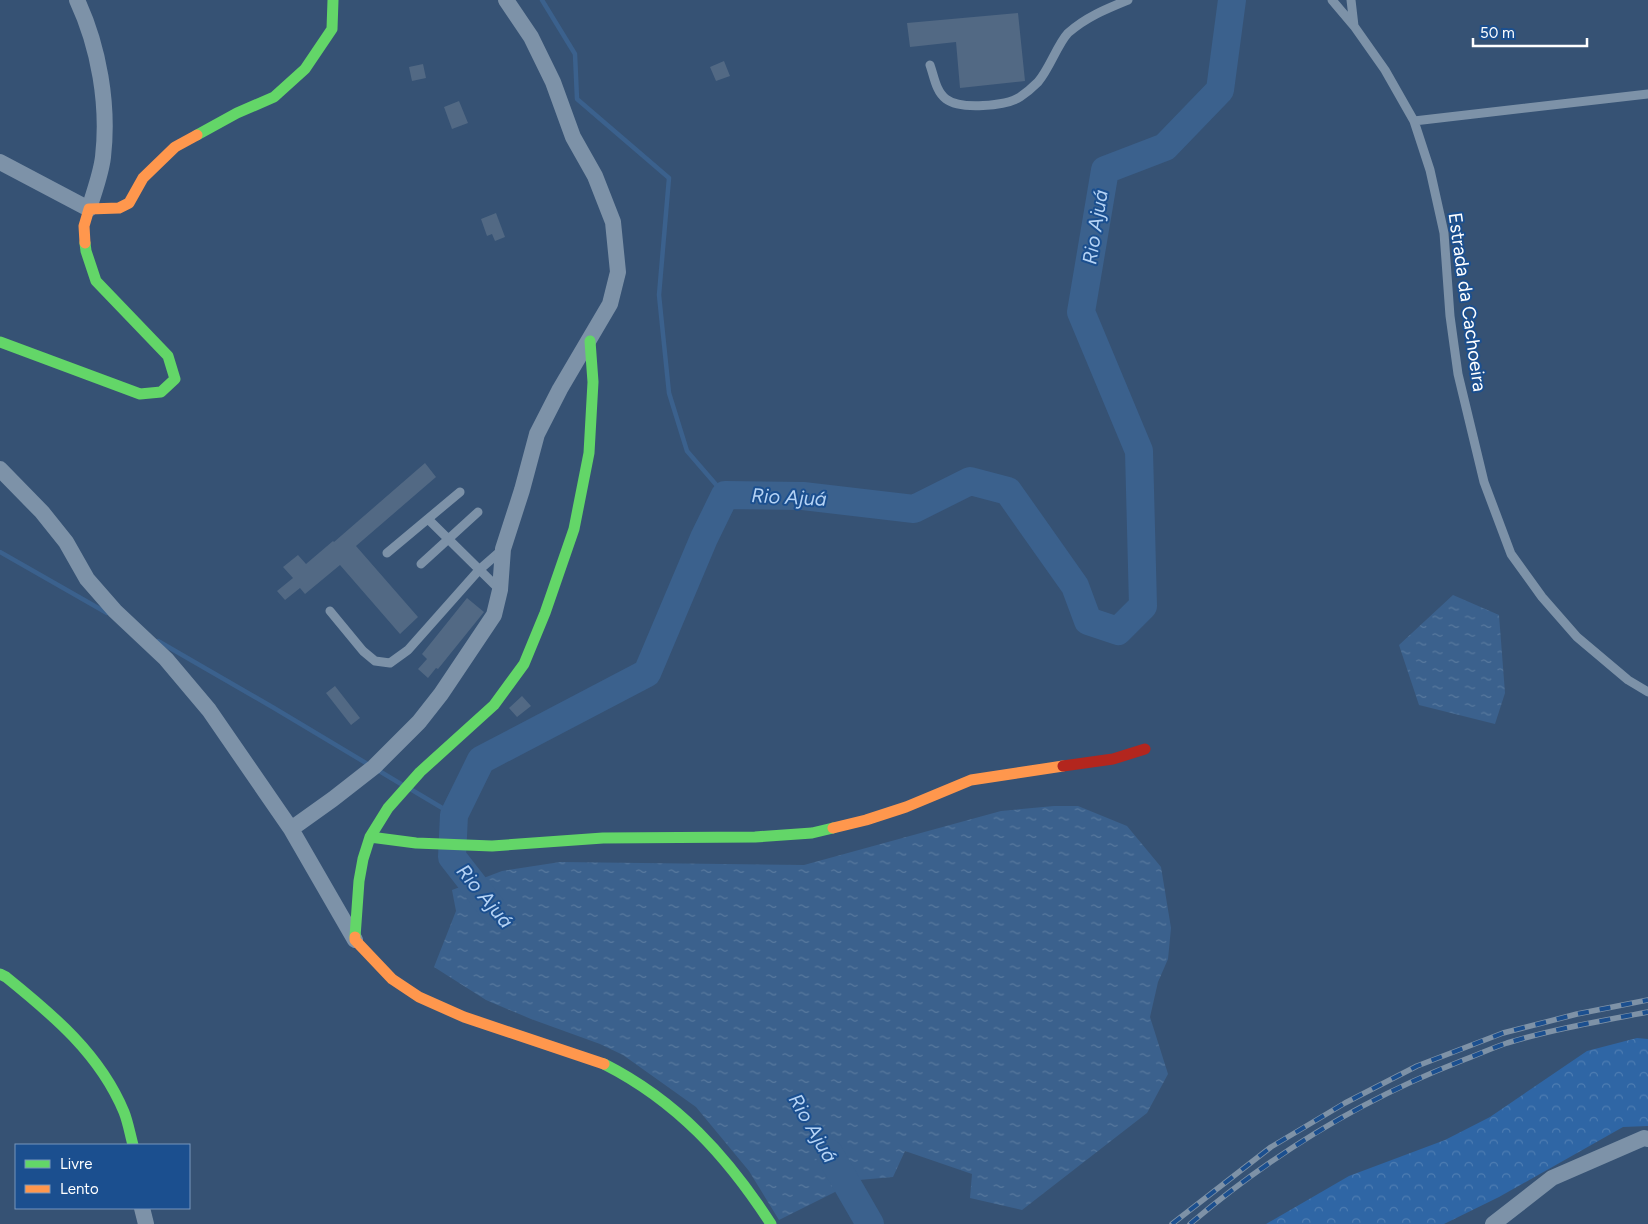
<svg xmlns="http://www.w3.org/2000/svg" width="1648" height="1224" font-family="Figtree,sans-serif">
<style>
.forest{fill:url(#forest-crowns)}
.water{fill:url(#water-ripples)}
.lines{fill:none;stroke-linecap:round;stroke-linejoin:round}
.stream{stroke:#3b618d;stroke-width:4.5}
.river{stroke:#3b618d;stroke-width:28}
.building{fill:#526984}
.lane{stroke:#7d92a8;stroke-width:9}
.street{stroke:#7d92a8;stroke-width:16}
.fast{stroke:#63d668;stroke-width:11}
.slow{stroke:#ff974d;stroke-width:11}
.jam{stroke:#b3261e;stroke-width:11}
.rail-casing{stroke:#7e92a7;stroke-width:5.5}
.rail{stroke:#1b4f8f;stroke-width:4;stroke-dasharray:11;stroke-linecap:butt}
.labels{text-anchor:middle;stroke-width:4;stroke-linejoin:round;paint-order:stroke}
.street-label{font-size:19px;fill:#fff;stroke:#1b4f8f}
.water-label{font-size:20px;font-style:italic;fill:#b5d3f5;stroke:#1b4f8f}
</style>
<defs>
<pattern id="forest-crowns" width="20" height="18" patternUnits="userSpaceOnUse" patternTransform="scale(1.25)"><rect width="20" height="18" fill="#2f66a5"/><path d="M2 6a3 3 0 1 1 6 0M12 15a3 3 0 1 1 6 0" fill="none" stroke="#4e7db2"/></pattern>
<pattern id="water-ripples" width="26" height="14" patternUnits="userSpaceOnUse" patternTransform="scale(1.25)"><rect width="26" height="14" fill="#3b618d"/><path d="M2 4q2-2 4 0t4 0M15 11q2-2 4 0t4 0" fill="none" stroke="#58799e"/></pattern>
</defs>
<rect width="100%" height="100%" fill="#365274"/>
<!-- forest -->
<path class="forest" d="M1637,1038L1648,1039V1126L1623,1127L1499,1197L1444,1224H1266L1349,1176L1445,1140L1490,1117L1587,1051Z"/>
<!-- water -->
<path class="water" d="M1453,595L1499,615L1505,693L1495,724L1419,705L1399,645Z
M1054,806H1078L1127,826L1161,867L1171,928L1168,959L1158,982L1150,1017L1168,1074L1147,1113L1022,1210L970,1198L972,1174L905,1151L893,1177L859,1180L779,1220L749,1171L696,1107L623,1055L600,1044L531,1019L486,1000L434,967L456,911L452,890L502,871L560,862L804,865L1001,811Z"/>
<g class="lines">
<!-- stream -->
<path class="stream" d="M542,0L575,54L577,99L669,178L659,295L669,393L687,451L725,495
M0,552L107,613
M158,641L274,708L401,784
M412,790L454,815"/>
<!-- river -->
<path class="river" d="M495,912L452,857L454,815L481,760L647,673L704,538L725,495L803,496L914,509L970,481L1008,491L1075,586L1088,621L1118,631L1143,606L1139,451L1081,312L1105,170L1165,147L1220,90L1232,0
M829,1153L870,1224"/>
</g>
<!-- building -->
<path class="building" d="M1018,13L1025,81L960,88L956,42L910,47L907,23Z
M724,61L730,76L716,81L710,67Z
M423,64L426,78L412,81L409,67Z
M459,101L468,123L452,129L444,107Z
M496,213L505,237L495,241L492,234L487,236L481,219Z
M425,463L436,477L356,546L418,617L400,634L340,565L305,594L300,588L285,600L277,591L293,578L283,567L298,555L306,564L333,541L334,542Z
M467,598L484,612L438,669L436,668L428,678L418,669L427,659L422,654Z
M335,686L360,718L351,725L326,693Z
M522,696L531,706L517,717L509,708Z"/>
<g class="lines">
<!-- lane -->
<path class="lane" d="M1332,0L1354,26L1385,70L1414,121L1430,170L1444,233L1450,316L1458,374L1484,482L1511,554L1542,597L1577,637L1628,680L1648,692
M1351,0L1354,26
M930,65C934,76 936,92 946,99C960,110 1006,106 1020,97C1026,93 1033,87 1038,82C1050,68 1057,45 1068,33C1086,17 1106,9 1128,0
M1414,121L1648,94
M429,520L500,590
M387,553L460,492
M421,564L478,512
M330,611L363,651L375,661L390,663L408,650L479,570L503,549"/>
<!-- street -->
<path class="street" d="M0,162L89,209C94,192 101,174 103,157C109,105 99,47 77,0
M0,469L42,512L66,542L87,579L115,611L166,659L209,710L291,829L355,940
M291,829L333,799L374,767L419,722L441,694L494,615L500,590L503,549L522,490L537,434L560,389L610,304L618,272L613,222L595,176L573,137L553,82L531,37L506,0
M142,1208L146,1224
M1493,1224L1552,1178L1644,1138L1648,1139"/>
<!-- fast -->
<path class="fast" d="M197,135L237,113L274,97L305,69L332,29L333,0
M0,342L140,394L161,392L175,379L168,356L96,281L86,251L85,243
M370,837L416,843L492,846L603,838L755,837L812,833L833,828
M355,937L359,881L363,859L370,837L388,808L420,772L494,705L524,664L545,613L574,529L589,453L593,382L590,341
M0,974L6,977C53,1015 100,1054 124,1112C128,1122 130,1134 133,1145
M604,1064C677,1101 727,1156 771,1224"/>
<!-- slow -->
<path class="slow" d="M85,243L84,226L89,209L119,208L129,203L143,178L175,147L197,135
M833,828L866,820L906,807L971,780L1063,766
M355,937V940L392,979L419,997L464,1017L604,1064"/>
<!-- jam -->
<path class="jam" d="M1063,766L1113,759L1145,749"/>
<defs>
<path id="rail" d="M1172,1224L1271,1147L1345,1103L1417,1066L1503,1033L1577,1014L1648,1000
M1190,1224C1270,1156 1363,1099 1461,1061C1477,1055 1492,1048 1507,1043C1553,1029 1601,1021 1648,1012"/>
</defs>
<!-- rail casing -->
<use href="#rail" class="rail-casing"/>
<!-- rail -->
<use href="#rail" class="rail"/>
</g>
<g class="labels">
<!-- street labels -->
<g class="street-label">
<text transform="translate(1468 302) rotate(82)" y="7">Estrada da Cachoeira</text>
</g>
<!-- water labels -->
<g class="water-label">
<text transform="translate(1095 227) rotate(-81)" y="7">Rio Ajuá</text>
<text transform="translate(789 497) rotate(3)" y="7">Rio Ajuá</text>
<text transform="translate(485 896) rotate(50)" y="7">Rio Ajuá</text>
<text transform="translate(813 1128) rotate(60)" y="7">Rio Ajuá</text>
</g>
</g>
<!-- legend -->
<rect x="15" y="1144" width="175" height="65" fill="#1b4f8f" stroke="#7695bc"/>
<rect x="25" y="1160" width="25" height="8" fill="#63d668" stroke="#7695bc"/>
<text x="60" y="1169" font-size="15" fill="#ffffff">Livre</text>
<rect x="25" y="1185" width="25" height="8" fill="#ff974d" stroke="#7695bc"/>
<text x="60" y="1194" font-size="15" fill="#ffffff">Lento</text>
<!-- scale -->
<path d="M1473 38v8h114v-8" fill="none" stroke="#ffffff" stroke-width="2.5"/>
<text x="1480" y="38" font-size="15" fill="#ffffff" stroke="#1b4f8f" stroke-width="4" paint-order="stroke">50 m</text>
</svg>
